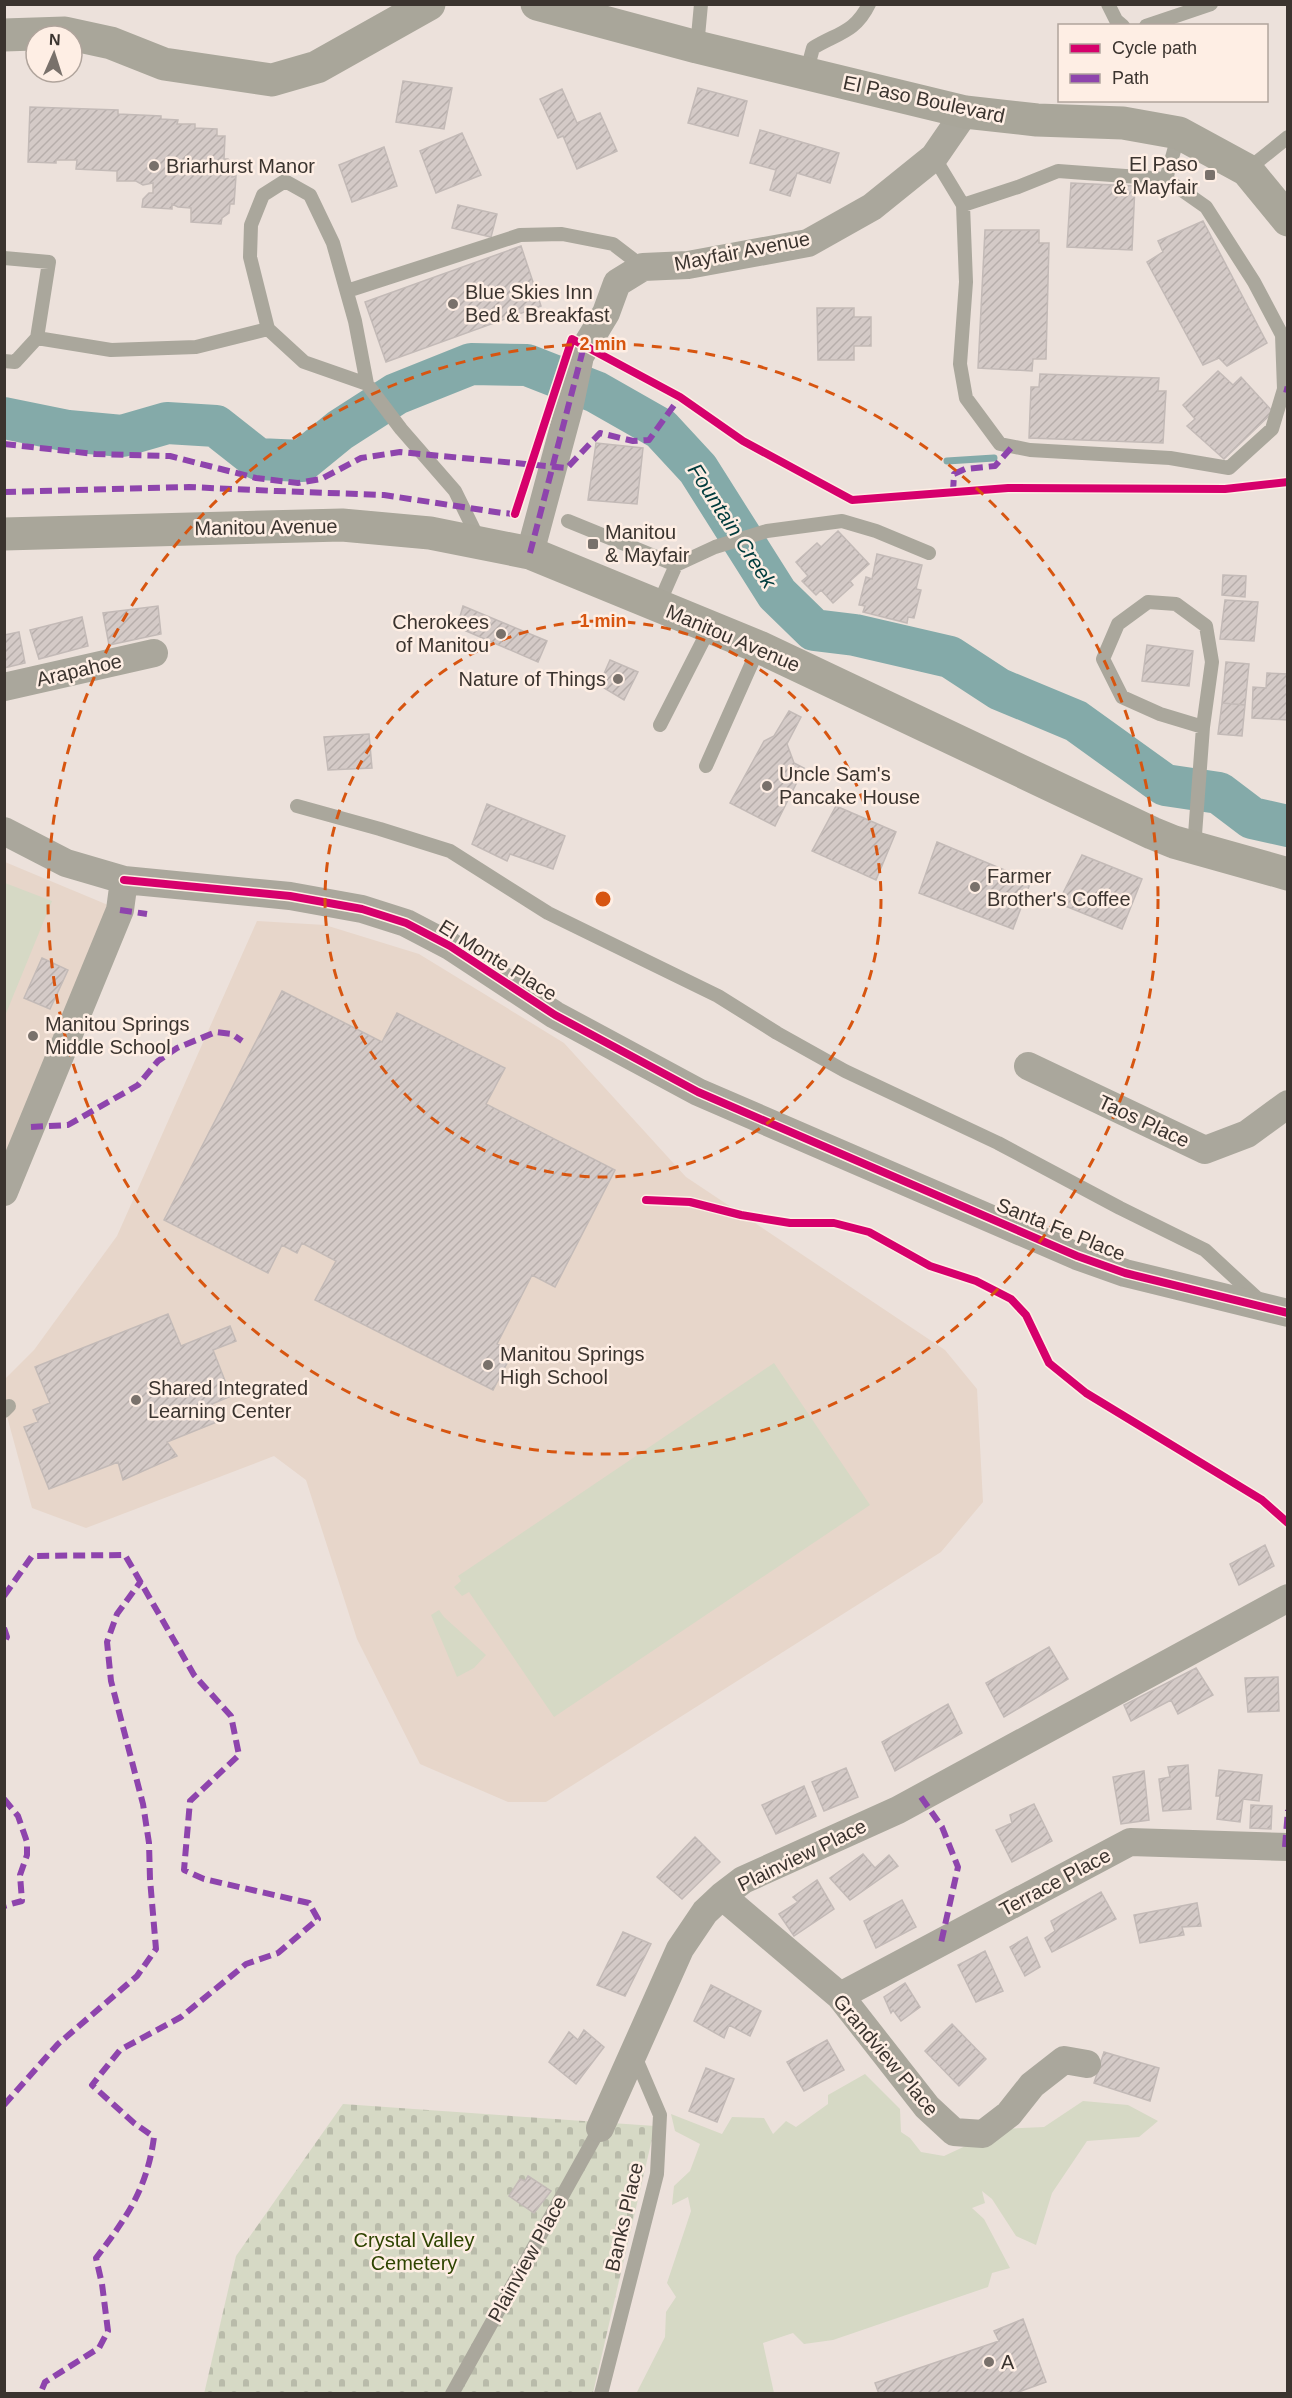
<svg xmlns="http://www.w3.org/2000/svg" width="1292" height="2398" font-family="Helvetica,sans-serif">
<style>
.built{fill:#e7d6ca}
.green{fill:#d6d9c5}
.cemetery{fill:url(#cemetery-stones)}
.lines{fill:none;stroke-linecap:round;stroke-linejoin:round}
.stream{stroke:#84aaa9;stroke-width:7}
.river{stroke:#84aaa9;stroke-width:42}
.building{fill:url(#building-hatch);stroke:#c3bab7;stroke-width:1.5}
.lane{stroke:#aaa79c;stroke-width:14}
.street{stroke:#aaa79c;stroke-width:28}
.secondary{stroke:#a9a69a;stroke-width:33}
.quiet{stroke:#8e44ad;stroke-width:6;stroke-dasharray:12 6;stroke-linecap:butt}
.cycleway-casing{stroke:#feeee4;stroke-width:11}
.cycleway{stroke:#d6006c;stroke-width:8}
.ring{fill:none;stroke:#d75510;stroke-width:3;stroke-dasharray:10 8}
.poi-dot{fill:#79716b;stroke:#feeee4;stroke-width:2}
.labels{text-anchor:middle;stroke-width:5;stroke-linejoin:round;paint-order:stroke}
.street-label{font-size:20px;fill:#3b342f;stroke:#feeee4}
.poi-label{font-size:20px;fill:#3b342f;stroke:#feeee4;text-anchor:start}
.park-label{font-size:20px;fill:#2e4400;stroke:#feeee4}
.water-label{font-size:21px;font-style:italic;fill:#003c3d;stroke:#feeee4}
.centre{fill:#d75510;stroke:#feeee4;stroke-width:3}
.ring-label{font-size:18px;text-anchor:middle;font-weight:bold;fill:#d75510;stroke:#feeee4;stroke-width:5;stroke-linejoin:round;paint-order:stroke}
</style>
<defs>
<pattern id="cemetery-stones" width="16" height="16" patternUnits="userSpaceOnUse" patternTransform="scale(1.5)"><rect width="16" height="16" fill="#d6d9c5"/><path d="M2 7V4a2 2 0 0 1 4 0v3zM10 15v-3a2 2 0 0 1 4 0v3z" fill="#b9bbaa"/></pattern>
<pattern id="building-hatch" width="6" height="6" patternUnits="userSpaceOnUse" patternTransform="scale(1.5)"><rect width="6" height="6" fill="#d4cac7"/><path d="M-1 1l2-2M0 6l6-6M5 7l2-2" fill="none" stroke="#b7aeab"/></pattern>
</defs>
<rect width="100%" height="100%" fill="#ece1db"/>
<!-- built -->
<path class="built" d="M5,862L120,910L5,1162Z
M257,921L325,925L419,954L564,1043L686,1177L945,1350L977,1389L983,1502L941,1552L546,1802H508L420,1764L357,1639L306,1480L274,1456L86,1528L32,1508L5,1409L4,1380L34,1350L117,1236Z"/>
<!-- green -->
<path class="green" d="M5,883L52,901L5,1016Z
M774,1363L870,1505L554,1717L469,1592L462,1596L454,1587L461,1581L458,1576Z
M439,1610L444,1617L486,1655L474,1668L457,1677L431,1615Z
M865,2074L900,2109L901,2132L910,2138L921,2152L944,2156L1002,2129L1044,2127L1083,2101L1128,2105L1158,2121L1139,2137L1087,2141L1052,2193L1036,2245L1016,2236L992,2199L982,2191L985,2203L972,2208L984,2219L1010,2268L992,2273L988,2287L833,2340L804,2344L793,2333L763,2343L774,2393L636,2394L665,2337L666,2312L676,2297L667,2283L691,2211L688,2197L672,2205L674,2186L690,2171L700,2144L675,2131L671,2114L722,2134L732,2117L764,2118L773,2134L786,2121L796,2127L828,2104V2095Z"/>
<!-- cemetery -->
<path class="cemetery" d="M343,2104L655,2126L593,2393L204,2394L236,2256Z"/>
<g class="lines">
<!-- stream -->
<path class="stream" d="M947,461L994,458"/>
<!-- river -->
<path class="river" d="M4,418L68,431L122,436L167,423L216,426L258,459L302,461L340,430L396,394L471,364L527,365L596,392L661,429L698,469L777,594L814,630L855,635L950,657L999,689L1076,721L1165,785L1219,793L1252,818L1288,826"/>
</g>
<!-- building -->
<path class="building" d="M403,81L452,88L444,129L396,122Z
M698,88L747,101L738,136L688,123Z
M562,89L577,123L600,113L617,151L577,169L563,136L558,138L540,99Z
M30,107L118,110V114L161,116V119L178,120L177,124H195V128L217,129V136H225L224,159H228L233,164L232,177L236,176L234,204H230L229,213L222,218L221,224L191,222V208L178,207L172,204V209L142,207L143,199L149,193H153V183L143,185L136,181H117V171L76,169L77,160H56V163L28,162Z
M760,130L839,153L830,183L797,173L790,196L770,190L776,170L750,163Z
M462,133L481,175L436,193L420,151Z
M384,147L397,186L352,202L339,165Z
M1071,183L1135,186L1132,250L1067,247Z
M458,205L497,214L491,237L452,228Z
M1203,221L1267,343L1227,366L1219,358L1203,365L1147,262L1163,252L1158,241Z
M985,230H1039V243H1049L1046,359H1033L1032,371L978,368Z
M521,246L541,306L386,362L365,302Z
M817,308H854V317H871V346H854V360H818Z
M1218,371L1233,385L1241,377L1273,412L1224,459L1187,426L1195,419L1183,405Z
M1040,374L1159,378L1158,391H1166L1163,443L1029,438L1031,387H1039Z
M596,443L643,448L637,504L588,500Z
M838,531L869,564L850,581L853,585L833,603L821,590L816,595L802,581L808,576L796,562L817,543L821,547Z
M877,554L922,565L916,589L921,590L914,618L908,617L907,623L863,612L865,606L859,605L866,577L872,579Z
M1223,575L1246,576L1245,597L1222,595Z
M1225,600L1258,602L1254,641L1220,639Z
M158,606L161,634L109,645L103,613Z
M463,606L547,641L538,662L457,627Z
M82,617L88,646L39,659L30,630Z
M19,632L25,663L4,668V635Z
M1147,645L1193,651L1189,686L1142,681Z
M610,660L638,672L624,700L599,685Z
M1226,662L1249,664L1245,705L1222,703Z
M1267,673L1288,674V720L1252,718L1253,687L1266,688Z
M1222,703L1245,705L1242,736L1218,734Z
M789,711L801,717L787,744L794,763L804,768L775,826L730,803L764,741L774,736Z
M369,734L372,768L328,770L324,737Z
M487,804L565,836L553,869L510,854L507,861L472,844Z
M836,806L896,832L876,880L812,851Z
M937,842L1031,881L1013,929L919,893Z
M1082,855L1142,879L1122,929L1058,903Z
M42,958L68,970L50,1009L24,998Z
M282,991L382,1042L397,1013L505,1068L486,1104L615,1170L555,1287L532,1275L497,1344L513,1352L493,1390L315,1300L336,1261L302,1243L297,1253L282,1245L268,1273L164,1220Z
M168,1314L181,1346L230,1326L236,1341L213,1350L231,1396L212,1404L219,1421L167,1442L177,1456L123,1480L118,1462L49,1489L24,1427L38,1422L33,1410L50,1403L35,1367Z
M1265,1545L1274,1566L1239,1585L1230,1564Z
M1049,1647L1068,1679L1004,1717L986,1683Z
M1196,1668L1213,1695L1178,1714L1171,1700L1131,1721L1124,1705Z
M1278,1677L1279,1711L1248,1712L1245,1678Z
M948,1704L962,1733L895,1771L882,1742Z
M1188,1765L1191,1809L1163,1811L1159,1779L1170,1777L1168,1767Z
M846,1768L858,1797L824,1811L812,1782Z
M1219,1770L1262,1775L1259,1801L1243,1799L1240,1822L1217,1819L1220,1796H1216Z
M1144,1771L1149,1820L1121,1824L1113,1777Z
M804,1786L816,1816L776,1834L762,1805Z
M1034,1804L1052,1841L1012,1862L996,1830L1012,1823L1010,1815Z
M1251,1805L1272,1806L1271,1829L1250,1828Z
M695,1837L720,1862L682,1899L657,1877Z
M863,1854L875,1868L889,1855L898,1866L850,1900L830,1878Z
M817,1880L834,1909L794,1936L779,1914L798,1902L793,1897Z
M1101,1892L1116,1919L1052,1952L1045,1938L1055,1931L1051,1921Z
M902,1900L916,1927L876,1948L864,1921Z
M1197,1903L1201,1926L1182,1927L1184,1935L1140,1943L1134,1915Z
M623,1932L651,1944L625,1996L597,1985Z
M1027,1937L1040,1967L1025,1976L1010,1947Z
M985,1951L1003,1991L976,2002L958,1965Z
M905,1983L920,2007L901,2021L893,2010L891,2013L884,1997Z
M711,1985L761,2011L750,2036L729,2025L724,2038L694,2021Z
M952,2024L986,2059L959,2086L925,2051Z
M584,2030L604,2047L576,2084L549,2062L569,2032L578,2040Z
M827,2040L844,2070L804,2091L787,2062Z
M1104,2052L1159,2068L1150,2101L1094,2083Z
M706,2068L734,2079L717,2122L689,2111Z
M528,2176L551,2191L534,2213L509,2196L520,2179L525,2181Z
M1023,2319L1046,2382L1013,2394H879L875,2383L999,2341L994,2331Z"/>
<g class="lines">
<!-- lane -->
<path class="lane" d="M1108,4L1116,20L1123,26
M1146,26L1211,4
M697,47L701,4
M806,74L813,48C837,33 855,33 869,4
M934,157L963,205
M1247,170L1288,137
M1058,171L1166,179L1206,207L1254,282L1282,335L1284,389L1272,429L1229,468L1170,458L1030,450L1000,444L966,398L960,364L966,282L963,205L1018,187Z
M1166,179L1179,133
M4,258L49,262L37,338L15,362L4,361
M347,291L520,235L562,234L613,244L643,267
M37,338L111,350L196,347L268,329
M367,384L304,362L268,329L250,257L251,225L263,195L285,181L310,195L333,243L355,321L367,384L401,429L455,491L479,540
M568,521L676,565
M658,606L676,565L715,547L767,531L842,521L876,531L929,553
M660,725L710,627
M706,766L759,647
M297,806L380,829L450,851L548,913L718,996L777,1033L845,1071L998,1143L1120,1208L1205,1250L1258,1299
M1194,848L1203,727L1212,662L1206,626L1176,604L1148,602L1118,624L1103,659L1122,697L1160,714L1203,727
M4,1411L9,1406
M452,2394L600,2128
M601,2394L657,2174L660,2115L634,2054"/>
<!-- street -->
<path class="street" d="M530,553L569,408L580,356L606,313L617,283L643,267L688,265L808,243L872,207L934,157L965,112
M4,687L154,653
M4,831L66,863L124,880L120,910L4,1192
M124,880L290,896L362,909L406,923L450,946L555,1015L698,1092L1077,1256L1125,1273L1288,1313
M1028,1066L1205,1150L1247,1134L1288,1104
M722,1896L840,1996L927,2107L954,2132L983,2134L1009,2114L1032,2085L1064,2060L1087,2064
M840,1996L1130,1842L1288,1847
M600,2128L680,1949L705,1912L722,1896L743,1880L898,1810L1288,1598"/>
<!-- secondary -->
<path class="secondary" d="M537,4L697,47L965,112L1037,120L1123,123L1179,133L1247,170L1288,220
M4,35L65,33L111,43L164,64L272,80L317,67L429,4
M4,534L342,525L430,533L530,553L759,647L1152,833L1174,842L1288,874"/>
<!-- quiet -->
<path class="quiet" d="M1284,389L1288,390
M4,444L95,454L170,456L256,478L298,483L321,479L361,458L400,452L567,468L600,433L633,441L649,440L680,397
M4,492L189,487L276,491L384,495L502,513L515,514L516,510
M953,492L954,474L965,469L995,466L1012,447
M530,553L584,346
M120,910L147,914
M31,1127L68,1125L138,1085L158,1061L177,1048L216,1032L232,1034L242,1041
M4,1596L32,1556L125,1555L194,1675L231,1716L239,1755L190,1801L184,1870L204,1879L309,1903L318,1919L278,1953L246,1964L181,2017L120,2050L92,2085L134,2123L154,2137C147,2189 127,2217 96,2258L102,2284L108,2331L99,2348L45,2382L40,2394
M4,1628L7,1637L4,1643
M921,1797L942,1827L958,1867L941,1943
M4,1799L18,1816L27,1842V1855L20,1875L22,1901L4,1906
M1285,1847L1288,1810
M4,2105L58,2044L137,1976L156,1949L150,1879L149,1843L143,1804L111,1681L107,1642L117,1614L141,1581"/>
<defs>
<path id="cycleway" d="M515,514L572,339L680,397L743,441L852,500L1008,488L1225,489L1288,482
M124,880L290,896L362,909L406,923L450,946L555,1015L698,1092L1077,1256L1125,1273L1288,1313
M646,1200L690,1202L741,1215L790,1223H834L869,1232L930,1266L976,1281L1011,1299L1026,1315L1049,1363L1086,1393L1262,1500L1288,1523"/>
</defs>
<!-- cycleway casing -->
<use href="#cycleway" class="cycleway-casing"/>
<!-- cycleway -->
<use href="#cycleway" class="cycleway"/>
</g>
<!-- distance rings -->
<g class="ring">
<circle cx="603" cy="899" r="278"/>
<circle cx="603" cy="899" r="555"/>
</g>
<!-- markers -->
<g class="poi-dot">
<circle cx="154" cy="166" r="6"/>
<rect x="1204" y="169" width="12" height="12" rx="3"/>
<circle cx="453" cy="304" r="6"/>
<rect x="587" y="538" width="12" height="12" rx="3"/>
<circle cx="501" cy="634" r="6"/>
<circle cx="618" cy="679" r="6"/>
<circle cx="767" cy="786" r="6"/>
<circle cx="975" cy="887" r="6"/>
<circle cx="33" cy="1036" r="6"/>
<circle cx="488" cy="1365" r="6"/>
<circle cx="136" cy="1400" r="6"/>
<circle cx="989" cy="2362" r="6"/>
</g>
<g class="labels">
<!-- street labels -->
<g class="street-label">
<text transform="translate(924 99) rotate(12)" y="7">El Paso Boulevard</text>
<text transform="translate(742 251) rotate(-11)" y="7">Mayfair Avenue</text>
<text transform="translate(266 527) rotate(-1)" y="7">Manitou Avenue</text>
<text transform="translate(733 638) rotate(23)" y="7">Manitou Avenue</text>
<text transform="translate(79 670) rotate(-13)" y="7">Arapahoe</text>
<text transform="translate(498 960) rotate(32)" y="7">El Monte Place</text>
<text transform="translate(1144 1121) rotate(25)" y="7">Taos Place</text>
<text transform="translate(1061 1229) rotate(22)" y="7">Santa Fe Place</text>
<text transform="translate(802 1855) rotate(-26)" y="7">Plainview Place</text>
<text transform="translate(1055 1882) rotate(-28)" y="7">Terrace Place</text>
<text transform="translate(886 2055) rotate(50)" y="7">Grandview Place</text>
<text transform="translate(624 2217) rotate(-77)" y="7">Banks Place</text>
<text transform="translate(527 2259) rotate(-61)" y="7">Plainview Place</text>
</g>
<!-- poi labels -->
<g class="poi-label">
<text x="1198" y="171" text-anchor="end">El Paso<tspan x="1198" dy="23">&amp; Mayfair</tspan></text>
<text x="166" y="173">Briarhurst Manor</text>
<text x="465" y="299">Blue Skies Inn<tspan x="465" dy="23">Bed &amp; Breakfast</tspan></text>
<text x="605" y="539">Manitou<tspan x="605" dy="23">&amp; Mayfair</tspan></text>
<text x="489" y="629" text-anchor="end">Cherokees<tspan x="489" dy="23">of Manitou</tspan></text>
<text x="606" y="686" text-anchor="end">Nature of Things</text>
<text x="779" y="781">Uncle Sam's<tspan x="779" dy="23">Pancake House</tspan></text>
<text x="987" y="883">Farmer<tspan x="987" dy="23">Brother's Coffee</tspan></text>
<text x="45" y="1031">Manitou Springs<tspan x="45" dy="23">Middle School</tspan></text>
<text x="500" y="1361">Manitou Springs<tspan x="500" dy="23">High School</tspan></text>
<text x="148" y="1395">Shared Integrated<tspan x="148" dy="23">Learning Center</tspan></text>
<text x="1001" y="2369">A</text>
</g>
<!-- park labels -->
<g class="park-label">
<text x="414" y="2247">Crystal Valley<tspan x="414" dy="23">Cemetery</tspan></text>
</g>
<!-- water labels -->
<g class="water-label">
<text transform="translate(732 526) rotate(57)" y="7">Fountain Creek</text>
</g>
</g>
<circle cx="603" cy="899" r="9" class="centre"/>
<g class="ring-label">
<text x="603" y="350">2 min</text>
<text x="603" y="627">1 min</text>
</g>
<!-- border -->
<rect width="1292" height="2398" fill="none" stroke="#3b342f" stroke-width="12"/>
<!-- legend -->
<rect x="1058" y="24" width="210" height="78" fill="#feeee4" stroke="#b0a49c" stroke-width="1.5"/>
<rect x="1070" y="44" width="30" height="9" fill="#d6006c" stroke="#b0a49c" stroke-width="1.5"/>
<text x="1112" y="54" font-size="18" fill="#3b342f">Cycle path</text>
<rect x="1070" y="74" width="30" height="9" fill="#8e44ad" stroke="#b0a49c" stroke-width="1.5"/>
<text x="1112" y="84" font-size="18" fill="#3b342f">Path</text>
<!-- north arrow -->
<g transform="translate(54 54) rotate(3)"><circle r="28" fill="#feeee4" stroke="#b0a49c" stroke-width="1.5"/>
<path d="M0-4.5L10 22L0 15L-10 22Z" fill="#79716b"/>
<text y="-9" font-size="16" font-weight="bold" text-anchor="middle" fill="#3b342f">N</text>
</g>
</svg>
